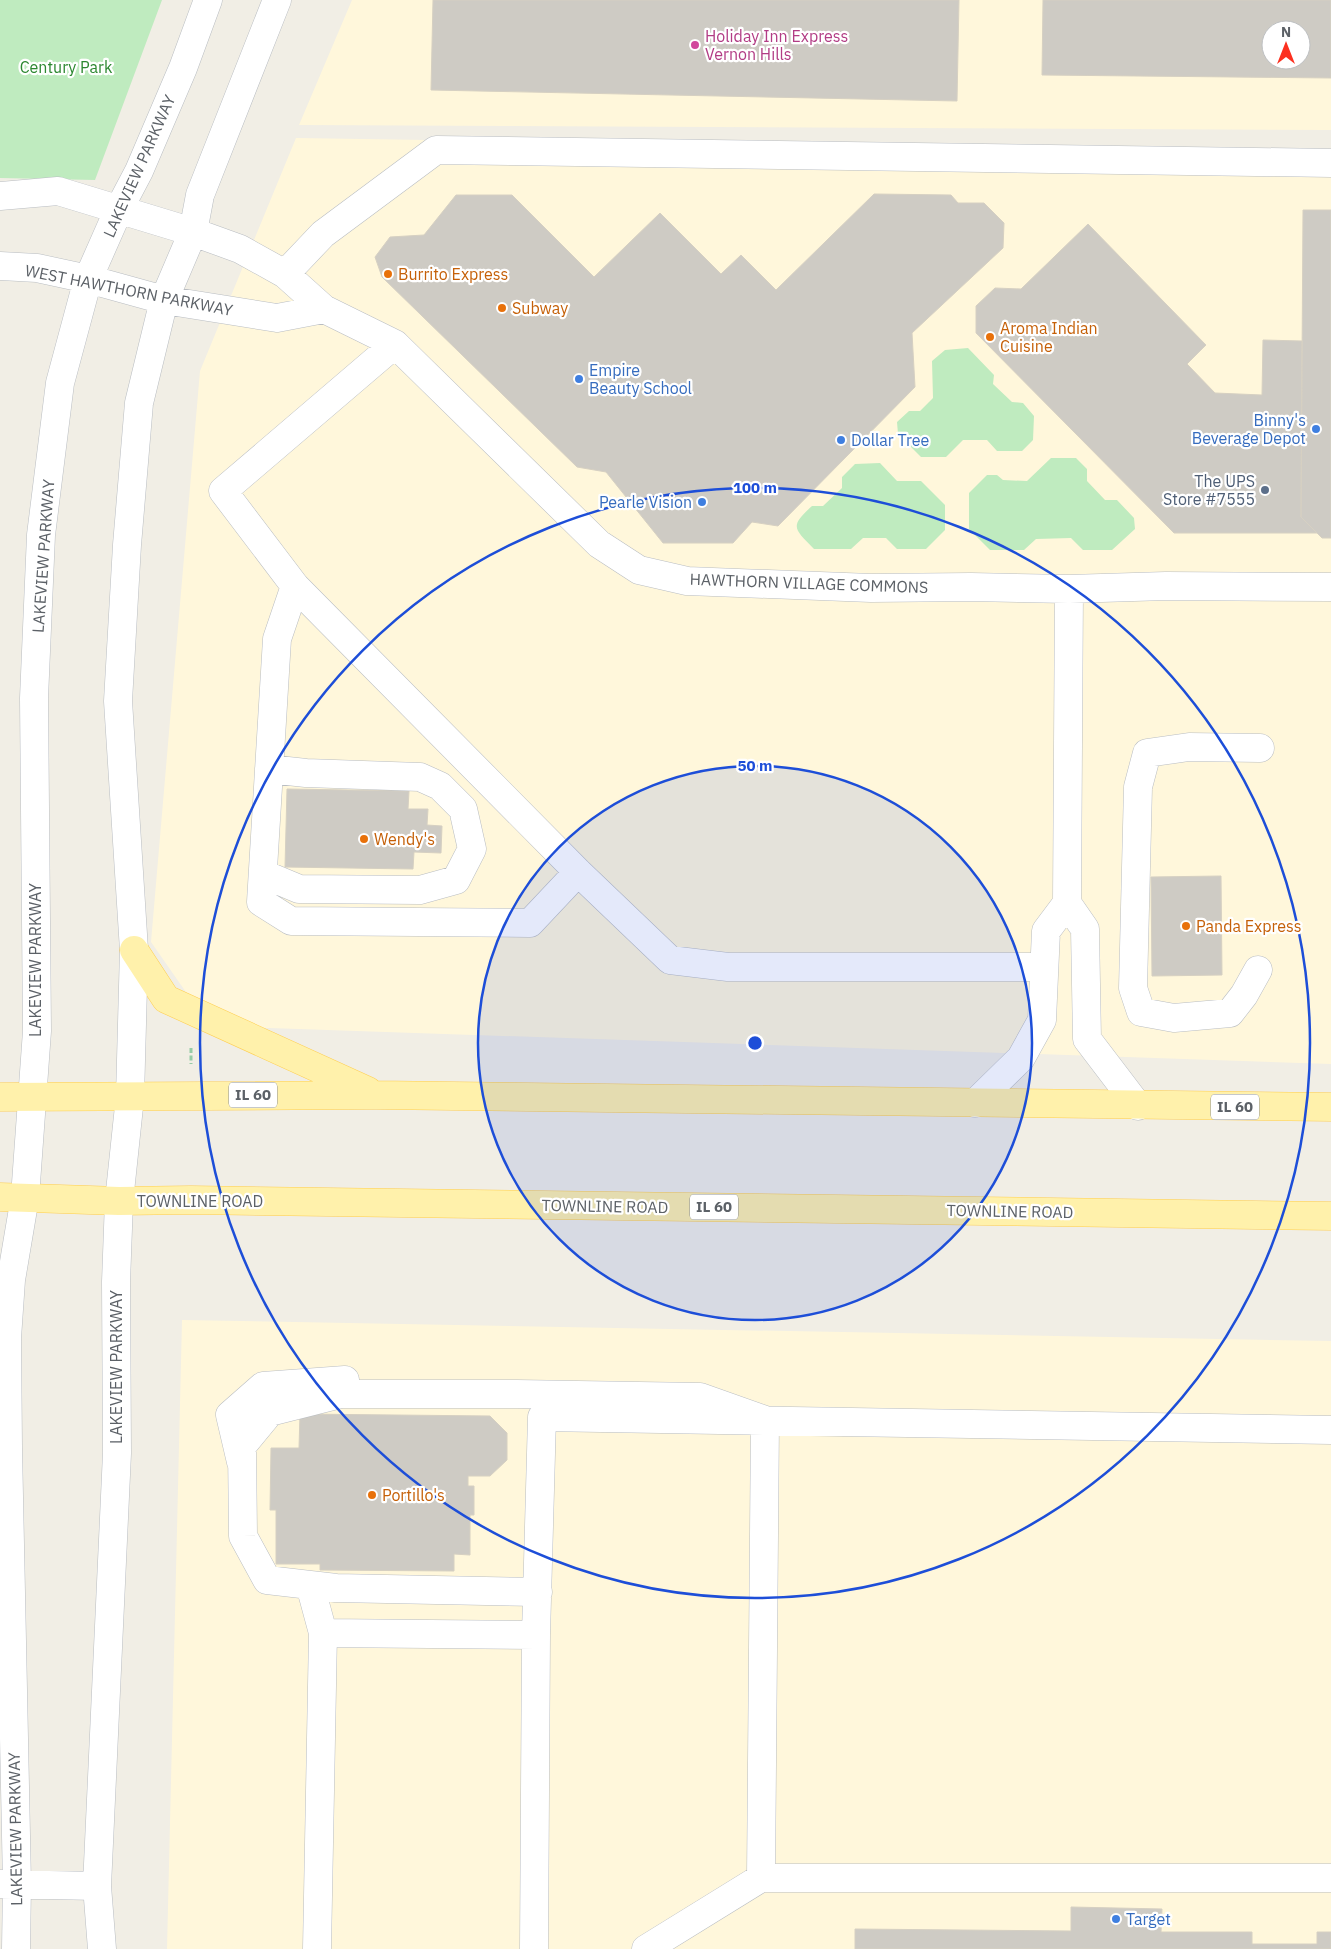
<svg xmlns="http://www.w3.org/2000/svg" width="1331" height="1949" font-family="'IBM Plex Sans',sans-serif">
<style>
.commercial{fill:#fff7db;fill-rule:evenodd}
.green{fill:#bfebbf}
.building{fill:#cecbc4;stroke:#d6d0c2;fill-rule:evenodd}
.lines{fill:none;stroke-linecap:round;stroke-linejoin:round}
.minor-casing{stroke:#b9bdc2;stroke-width:29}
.major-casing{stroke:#ffce4f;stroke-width:29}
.path{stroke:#96cca6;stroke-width:3;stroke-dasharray:5 2.5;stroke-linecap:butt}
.minor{stroke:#fff;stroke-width:28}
.major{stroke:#fff1ab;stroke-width:28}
.ring{fill:none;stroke:#1d4ed8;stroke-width:2.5}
.hotel-dot{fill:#d1479c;stroke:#fff;stroke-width:2}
.food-dot{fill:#e8710a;stroke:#fff;stroke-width:2}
.shop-dot{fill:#3f7fe0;stroke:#fff;stroke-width:2}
.service-dot{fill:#5c6f8a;stroke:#fff;stroke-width:2}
.labels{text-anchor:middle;stroke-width:4.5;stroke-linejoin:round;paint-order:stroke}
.shield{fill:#fff;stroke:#8d9095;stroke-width:1}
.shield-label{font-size:15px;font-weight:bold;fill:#5c6167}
.hotel-label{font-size:16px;fill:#b23c85;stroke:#fff;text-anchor:start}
.park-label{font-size:16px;fill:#2c8730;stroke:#fff}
.street-label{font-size:16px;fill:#5c6167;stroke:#fff}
.food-label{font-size:16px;fill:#c56008;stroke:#fff;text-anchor:start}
.shop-label{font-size:16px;fill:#366cbe;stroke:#fff;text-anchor:start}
.service-label{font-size:16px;fill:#4e5e75;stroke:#fff;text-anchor:end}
.centre{fill:#1d4ed8;stroke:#fff;stroke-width:2.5}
.ring-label{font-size:15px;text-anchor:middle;font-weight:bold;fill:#1d4ed8;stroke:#fff;stroke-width:4.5;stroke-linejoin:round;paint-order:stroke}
</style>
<rect width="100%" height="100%" fill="#f1eee5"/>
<!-- commercial -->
<path class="commercial" d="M352,0H1331V130L299,125ZM1271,30H1301V60H1271Z
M296,138L1331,154V1064L269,1028H211L151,942L200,371Z
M182,1320L1331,1341V1949H167Z"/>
<!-- green -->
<path class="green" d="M0,0H162L95,180L0,178Z
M968,348L994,375L993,384L1012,402L1023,403L1034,416L1033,440L1022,451H997L987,440H963L946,457H921L898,434L897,422L909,411H920L933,398L932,361L945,350Z
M1051,458H1076L1087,469V481L1105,500H1117L1134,518L1135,529L1112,550H1083L1071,538L1036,539L1024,550H990L969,529V493L987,475H997L1003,480L1027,481Z
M880,463L897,481H921L945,505V530L926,549H897L886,538H863L851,549H814C794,528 789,527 812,506H823L842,488V477L855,464Z"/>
<!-- building -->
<path class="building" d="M433,0H959L957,101L431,90Z
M1043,0H1331V78L1042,75ZM1271,30H1301V60H1271Z
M874,194L951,195L958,203H984L1004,223L1003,248L912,333L915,387L778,526L752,522L733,543H663L606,472L577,467L382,277L375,257L390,237L424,235L456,195H512L594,277L660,213L721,274L741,255L776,290Z
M1303,210H1331V538H1322L1301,517Z
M1088,224L1206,345L1187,364L1215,393L1262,395L1263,340L1302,341L1301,517L1317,533H1174L976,333V306L995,288L1021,289Z
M287,789L409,791L408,809H428L427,825L442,826L441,853L414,852L413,869L285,867Z
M1221,876L1222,975L1152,976L1151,877Z
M300,1414L490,1416L507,1433V1460L490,1476H468V1486H474V1515H470V1555L454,1554V1571L320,1570V1564H276V1510H270L271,1448H299Z
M1071,1907L1162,1909L1161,1932H1252V1944H1317V1932H1331V1949H855V1929L1071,1931Z"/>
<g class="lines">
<defs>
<path id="minor" d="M0,196L58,191L193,232L240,249L285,274L324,309L395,344L599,544L639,570L687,581L871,588L971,587L1069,589L1166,586L1331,587
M0,266L37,268L88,279L164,300L277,318L324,309
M285,274L323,234L436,150L1331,163
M395,344L223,491L295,586L578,872L670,960L728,967H1043
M295,586L277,639L261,902L291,921L530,923L578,872
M263,874L299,889L420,890L456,880L472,849L463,809L440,786L420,777L306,773L269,769
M1067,903L1069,589
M1258,970L1244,995L1230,1013L1174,1018L1141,1012L1133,988L1138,787L1147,753L1189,747L1260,748
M975,1103L1021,1058L1042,1020L1046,931L1067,903L1085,929L1087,1039L1138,1106
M241,1462L230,1415L263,1386L345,1380
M310,1585L323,1633
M538,1592L336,1588L267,1580L243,1536L242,1446L270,1412L341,1394H517L700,1397L765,1420L761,1878
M0,1884L97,1886
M16,1949L17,1884L8,1448L7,1338L11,1280L25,1197L37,1031L34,698L41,535L60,383L88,279L118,211L139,171L183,68L208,0
M102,1949L97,1886L117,1453L116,1282L119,1201L130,1097L134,950L118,701L127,545L139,403L164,300L193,232L200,195L277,0
M317,1949L323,1633L536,1635L542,1417L1331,1430
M534,1949L536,1635
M646,1949L761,1878H1331"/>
<path id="major" d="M134,950L166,999L368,1091
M0,1097L376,1095L1331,1107
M0,1197L119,1201L191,1200L1331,1216"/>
</defs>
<!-- minor casing -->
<use href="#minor" class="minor-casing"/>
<!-- major casing -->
<use href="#major" class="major-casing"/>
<!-- path -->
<path class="path" d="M191,1048V1064"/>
<!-- minor -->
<use href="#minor" class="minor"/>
<!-- major -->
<use href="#major" class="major"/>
</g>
<!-- distance rings -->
<circle cx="755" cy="1043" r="277" fill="#1d4ed8" fill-opacity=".12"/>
<g class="ring">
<circle cx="755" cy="1043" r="277"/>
<circle cx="755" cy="1043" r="555"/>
</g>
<!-- markers -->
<circle class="hotel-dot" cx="695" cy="45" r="5"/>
<g class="food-dot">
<circle cx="388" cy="274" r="5"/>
<circle cx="502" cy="308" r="5"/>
<circle cx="990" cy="337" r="5"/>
<circle cx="364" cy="839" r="5"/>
<circle cx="1186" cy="926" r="5"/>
<circle cx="372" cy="1495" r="5"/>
</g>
<g class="shop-dot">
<circle cx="579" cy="379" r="5"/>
<circle cx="1316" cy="429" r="5"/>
<circle cx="841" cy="440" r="5"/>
<circle cx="702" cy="502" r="5"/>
<circle cx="1116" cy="1919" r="5"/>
</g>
<circle class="service-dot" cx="1265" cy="490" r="5"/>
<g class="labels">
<!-- shield labels -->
<g class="shield">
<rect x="229" y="1082.5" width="48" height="25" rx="4"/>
<rect x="1211" y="1094.5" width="48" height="25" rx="4"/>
<rect x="690" y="1194.5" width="48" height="25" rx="4"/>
</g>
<g class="shield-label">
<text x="253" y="1100">IL 60</text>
<text x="1235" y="1112">IL 60</text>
<text x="714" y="1212">IL 60</text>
</g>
<!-- hotel labels -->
<g class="hotel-label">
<text x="705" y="42">Holiday Inn Express<tspan x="705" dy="18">Vernon Hills</tspan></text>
</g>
<!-- park labels -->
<g class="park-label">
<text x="66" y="73">Century Park</text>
</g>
<!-- street labels -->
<g class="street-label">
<text transform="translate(139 166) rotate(-66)" y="6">LAKEVIEW PARKWAY</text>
<text transform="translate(129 290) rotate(11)" y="6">WEST HAWTHORN PARKWAY</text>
<text transform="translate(43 556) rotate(-86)" y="6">LAKEVIEW PARKWAY</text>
<text transform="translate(809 583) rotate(2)" y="6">HAWTHORN VILLAGE COMMONS</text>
<text transform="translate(35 960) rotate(-90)" y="6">LAKEVIEW PARKWAY</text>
<text x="200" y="1207">TOWNLINE ROAD</text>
<text transform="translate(605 1206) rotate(1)" y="6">TOWNLINE ROAD</text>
<text transform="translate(1010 1211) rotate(1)" y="6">TOWNLINE ROAD</text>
<text transform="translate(116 1367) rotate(-90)" y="6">LAKEVIEW PARKWAY</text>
<text transform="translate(15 1829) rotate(-91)" y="6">LAKEVIEW PARKWAY</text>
</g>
<!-- food labels -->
<g class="food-label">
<text x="398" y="280">Burrito Express</text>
<text x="512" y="314">Subway</text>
<text x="1000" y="334">Aroma Indian<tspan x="1000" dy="18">Cuisine</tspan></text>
<text x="374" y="845">Wendy's</text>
<text x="1196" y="932">Panda Express</text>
<text x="382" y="1501">Portillo's</text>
</g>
<!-- shop labels -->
<g class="shop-label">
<text x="589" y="376">Empire<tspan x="589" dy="18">Beauty School</tspan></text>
<text x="1306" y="426" text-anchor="end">Binny's<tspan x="1306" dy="18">Beverage Depot</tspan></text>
<text x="851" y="446">Dollar Tree</text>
<text x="692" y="508" text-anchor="end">Pearle Vision</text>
<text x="1126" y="1925">Target</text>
</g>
<!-- service labels -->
<g class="service-label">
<text x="1255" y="487">The UPS<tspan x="1255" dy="18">Store #7555</tspan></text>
</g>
</g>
<circle cx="755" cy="1043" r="8" class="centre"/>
<g class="ring-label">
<text x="755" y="493">100 m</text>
<text x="755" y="771">50 m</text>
</g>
<!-- north arrow -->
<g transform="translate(1286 45)"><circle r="24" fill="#ffffff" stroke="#bec0c2"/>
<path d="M0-4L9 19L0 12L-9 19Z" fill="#fc301f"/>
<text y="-8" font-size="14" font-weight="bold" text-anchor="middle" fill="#5c6167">N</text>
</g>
</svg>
